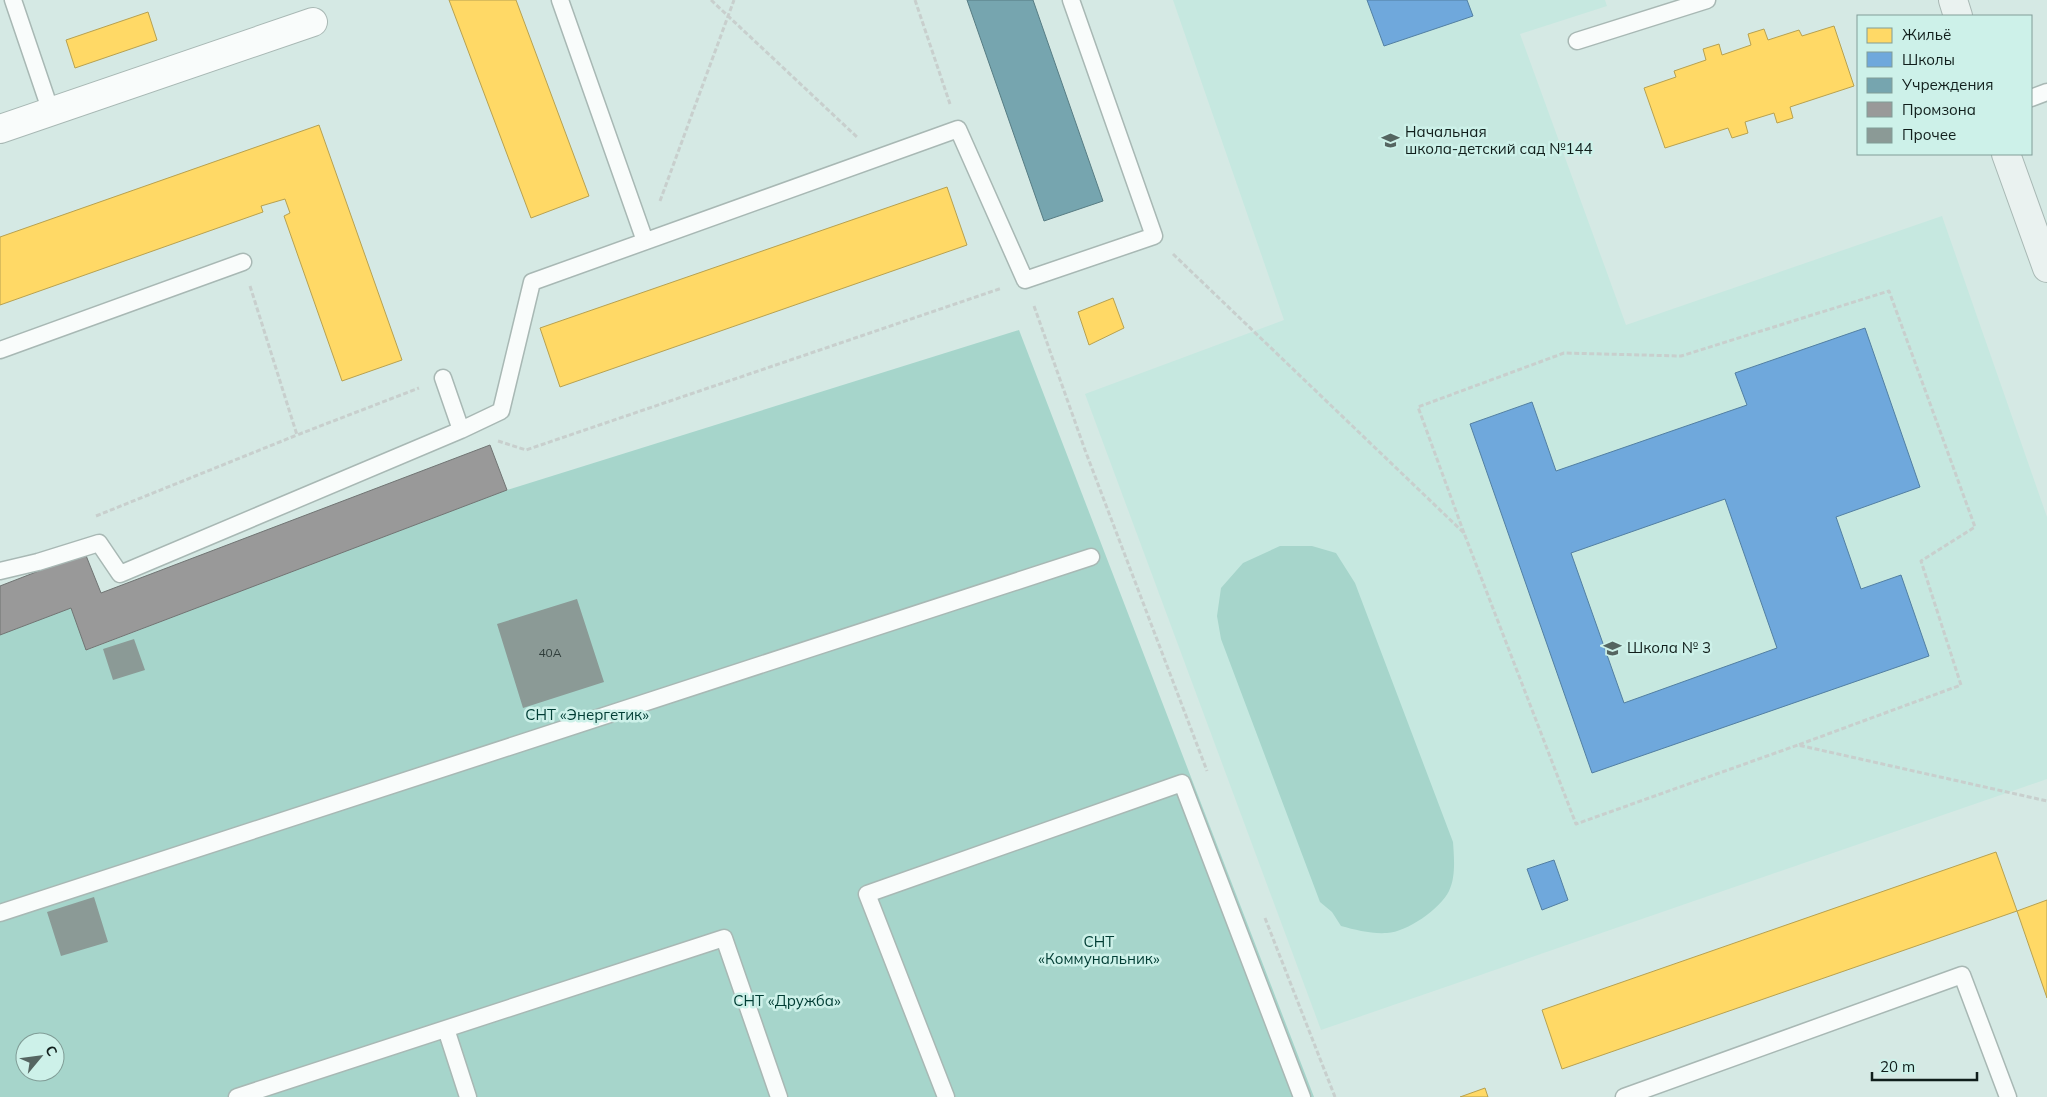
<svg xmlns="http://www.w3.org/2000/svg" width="2047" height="1097" font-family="Mulish,sans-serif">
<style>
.built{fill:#c6e8e0}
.garden{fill:#a6d5cb;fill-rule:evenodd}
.homes{fill:#ffd966;stroke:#b7a150}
.schools{fill:#6fa8dc;stroke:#527fa2;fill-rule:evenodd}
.public{fill:#76a5af;stroke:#577c83}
.industry{fill:#999;stroke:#707473}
.building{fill:#8b9a96}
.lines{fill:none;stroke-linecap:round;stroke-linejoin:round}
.lane-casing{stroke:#a8b8b4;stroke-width:19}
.street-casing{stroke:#a8b8b4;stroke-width:30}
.secondary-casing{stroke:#a8b8b4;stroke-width:30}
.path{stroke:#c8cfcd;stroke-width:3;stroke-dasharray:5 2.5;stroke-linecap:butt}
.lane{stroke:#f9fcfb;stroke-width:16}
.street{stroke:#f9fcfb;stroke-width:28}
.secondary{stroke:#eaf2f0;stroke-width:28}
.labels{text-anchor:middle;stroke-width:5;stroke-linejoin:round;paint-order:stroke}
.number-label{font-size:12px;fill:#2f3d3a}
.poi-label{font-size:15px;fill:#101e1b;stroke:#cdf1e9;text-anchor:start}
.park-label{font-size:15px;fill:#013d34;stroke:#cdf1e9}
</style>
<rect width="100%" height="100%" fill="#d5e9e4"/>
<!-- built -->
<path class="built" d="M1173,0H1605L1607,6L1520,34L1626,325L1942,216L2047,517V779L1321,1030L1085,394L1284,320Z"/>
<!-- garden -->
<path class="garden" d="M1019,330L1314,1097H0V635L71,608L87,650L507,490ZM25,1042H55V1072H25Z
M1280,546H1312L1336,553L1355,583L1453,842C1454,857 1456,877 1449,891C1440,909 1407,932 1387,933C1371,934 1356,930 1341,926L1332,912L1320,902L1221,639L1217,616L1221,588L1243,563Z"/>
<!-- homes -->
<path class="homes" d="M449,0H516L589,196L531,218Z
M148,12L157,40L75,68L66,40Z
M1834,26L1854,86L1790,107L1793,118L1777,123L1774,113L1745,122L1748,133L1732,138L1728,128L1665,148L1644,88L1676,77L1674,71L1706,60L1703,49L1719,44L1722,55L1751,45L1748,34L1764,29L1768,40L1799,30L1802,36Z
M319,125L402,360L342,381L284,216L290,213L285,199L261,206L263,212L0,305V237Z
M947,187L967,245L560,387L540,328Z
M1113,298L1124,328L1089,345L1078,312Z
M1996,852L2017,911L1562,1069L1542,1010Z
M2047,900V998L2017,911Z
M1485,1088L1488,1097H1460Z"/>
<!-- schools -->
<path class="schools" d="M1367,0H1467L1473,16L1384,46Z
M1865,328L1920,487L1836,517L1861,589L1901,575L1929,656L1592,773L1470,424L1532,402L1556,471L1747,405L1735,373ZM1725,499L1777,648L1624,703L1571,553Z
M1554,860L1568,900L1542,910L1527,869Z"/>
<!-- public -->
<path class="public" d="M967,0H1033L1103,201L1044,221Z"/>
<!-- industry -->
<path class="industry" d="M490,445L507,490L86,650L71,608L0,635V586L85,553L101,593Z"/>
<!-- building -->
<path class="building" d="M577,599L604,682L523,708L497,624Z
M134,639L145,670L113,680L103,649Z
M94,897L108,942L61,956L47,912Z"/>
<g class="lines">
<defs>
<path id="lane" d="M13,0L51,112
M560,0L645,241
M1577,41L1707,0
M2031,98L2047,92
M0,350L243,262
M461,430L501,411L532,282L958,129L1025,280L1154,236L1071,0
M0,571L38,562L99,543L120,574L461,430L443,378
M0,913L1091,557
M446,1029L468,1097
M237,1097L724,938L779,1097
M946,1097L867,894L1182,783L1302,1097
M1624,1097L1962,975L2008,1097"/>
<path id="street" d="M0,129L313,22"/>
<path id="secondary" d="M1953,0L1958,16
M2006,154L2047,268"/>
</defs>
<!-- lane casing -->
<use href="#lane" class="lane-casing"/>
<!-- street casing -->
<use href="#street" class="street-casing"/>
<!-- secondary casing -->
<use href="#secondary" class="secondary-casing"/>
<!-- path -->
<path class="path" d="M711,0L858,138
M915,0L950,104
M660,201L734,0
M1173,254L1464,533L1576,824L1798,745L2047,801
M250,286L297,435L419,388
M1034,306L1085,450L1207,771
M498,441L526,450L1002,288
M96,516L297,435
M1464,533L1418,407L1564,353L1681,356L1889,291L1975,527L1921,561L1961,685L1798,745
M1265,918L1335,1097"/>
<!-- lane -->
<use href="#lane" class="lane"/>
<!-- street -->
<use href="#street" class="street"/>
<!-- secondary -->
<use href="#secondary" class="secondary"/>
</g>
<!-- icons -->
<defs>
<symbol id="school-bare" viewBox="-9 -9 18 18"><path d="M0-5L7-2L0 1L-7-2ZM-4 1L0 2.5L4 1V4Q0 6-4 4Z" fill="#556561" stroke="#cdf1e9" stroke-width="2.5" paint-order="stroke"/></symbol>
</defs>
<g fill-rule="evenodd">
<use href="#school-bare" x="1378" y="128" width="25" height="25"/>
<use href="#school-bare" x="1600" y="636" width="25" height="25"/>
</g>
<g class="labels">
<!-- number labels -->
<g class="number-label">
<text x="550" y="657">40А</text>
</g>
<!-- poi labels -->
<g class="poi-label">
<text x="1405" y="137">Начальная<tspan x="1405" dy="17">школа-детский сад №144</tspan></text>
<text x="1627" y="653">Школа № 3</text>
</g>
<!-- park labels -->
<g class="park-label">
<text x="587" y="720">СНТ «Энергетик»</text>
<text x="1099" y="947">СНТ<tspan x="1099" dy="17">«Коммунальник»</tspan></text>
<text x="787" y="1006">СНТ «Дружба»</text>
</g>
</g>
<!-- legend -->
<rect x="1857" y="15" width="175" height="140" fill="#cdf1e9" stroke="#819d97"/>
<rect x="1867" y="28" width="25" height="15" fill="#ffd966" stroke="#819d97"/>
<text x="1902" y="40" font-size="15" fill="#101e1b">Жильё</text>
<rect x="1867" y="52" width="25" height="15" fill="#6fa8dc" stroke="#819d97"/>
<text x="1902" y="65" font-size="15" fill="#101e1b">Школы</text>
<rect x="1867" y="78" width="25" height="15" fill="#76a5af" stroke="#819d97"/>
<text x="1902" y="90" font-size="15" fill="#101e1b">Учреждения</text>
<rect x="1867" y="102" width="25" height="15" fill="#999999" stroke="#819d97"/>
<text x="1902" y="115" font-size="15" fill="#101e1b">Промзона</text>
<rect x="1867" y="128" width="25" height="15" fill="#8b9a96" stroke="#819d97"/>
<text x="1902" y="140" font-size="15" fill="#101e1b">Прочее</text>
<!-- north arrow -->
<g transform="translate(40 1057) rotate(61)"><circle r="24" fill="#cdf1e9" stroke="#819d97"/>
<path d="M0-4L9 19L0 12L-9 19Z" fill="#556561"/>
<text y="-8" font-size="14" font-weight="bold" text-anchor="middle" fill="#101e1b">С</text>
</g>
<!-- scale -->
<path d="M1872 1072v8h105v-8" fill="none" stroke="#101e1b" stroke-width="2.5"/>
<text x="1880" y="1072" font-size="15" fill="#101e1b" stroke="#cdf1e9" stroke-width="4" paint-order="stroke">20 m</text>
</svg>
